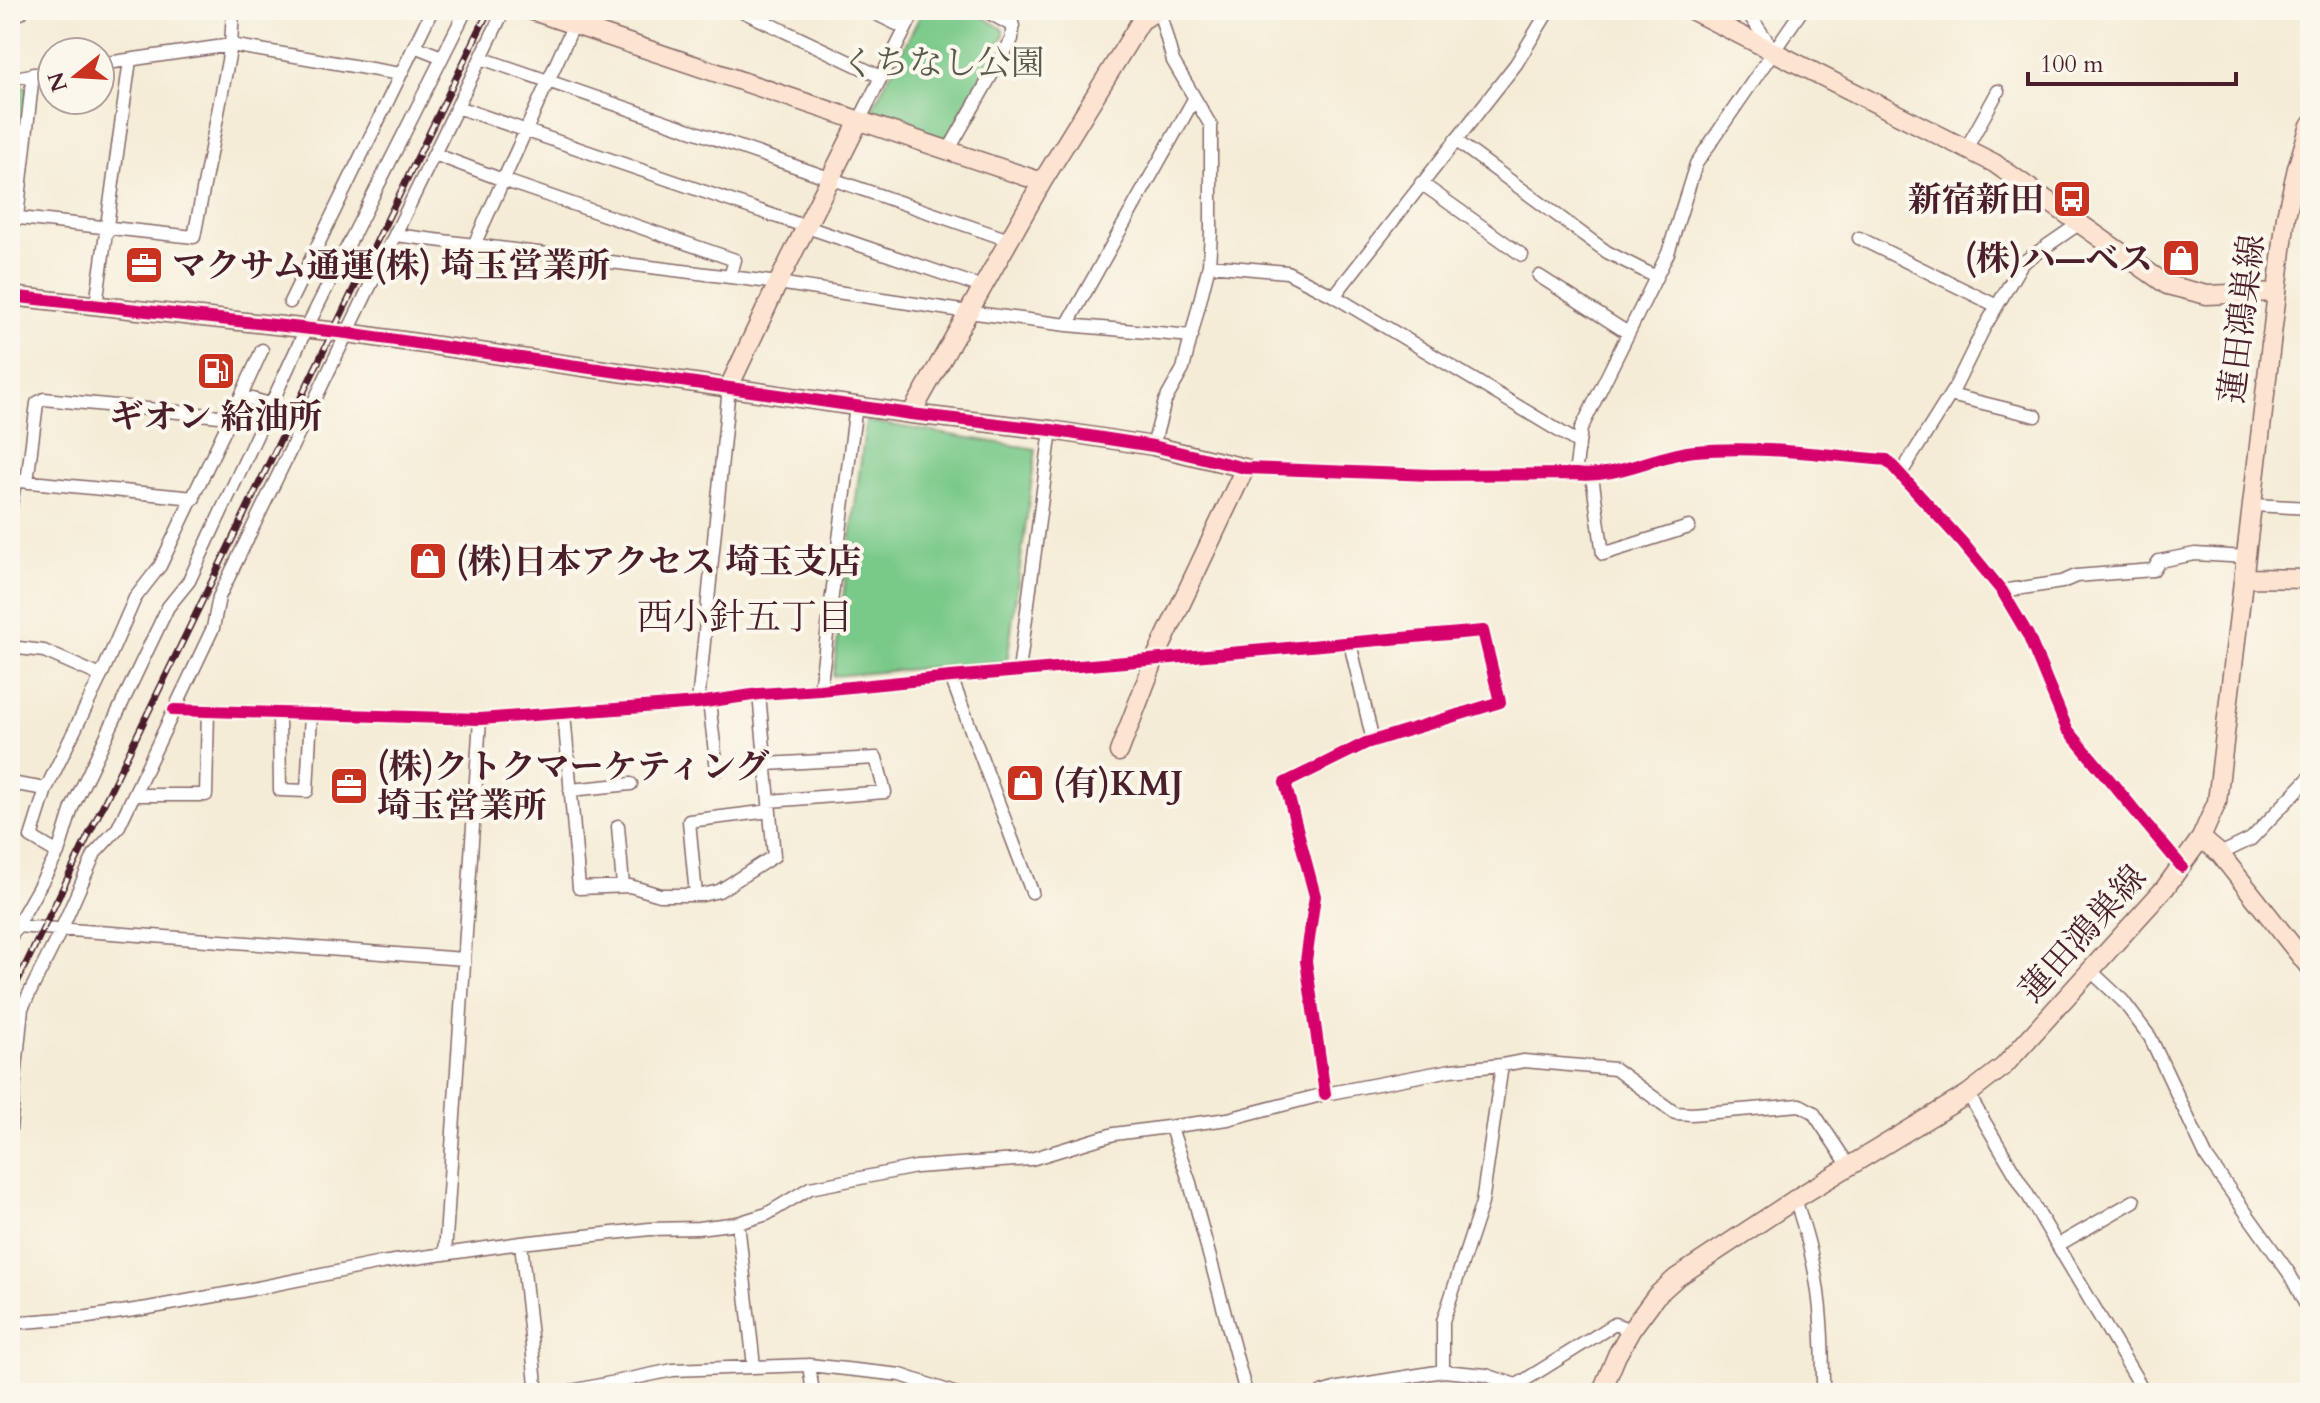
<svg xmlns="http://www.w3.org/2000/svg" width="2320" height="1403" font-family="Cardo,'Noto Serif JP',serif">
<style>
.green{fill:#79c989;stroke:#62745a;stroke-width:2}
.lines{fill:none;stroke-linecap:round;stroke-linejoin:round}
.street-casing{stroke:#866767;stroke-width:15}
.secondary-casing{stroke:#866767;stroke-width:21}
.street{stroke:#fff;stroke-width:12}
.secondary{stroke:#fde4d1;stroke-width:18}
.rail-casing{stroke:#4a1f2b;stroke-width:7}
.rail{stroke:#fbf7ec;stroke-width:4;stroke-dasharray:12;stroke-linecap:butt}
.cycleway-casing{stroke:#fbf7ec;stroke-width:17}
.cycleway{stroke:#d6006c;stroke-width:12}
.labels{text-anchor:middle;stroke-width:8;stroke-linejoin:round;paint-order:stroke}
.park-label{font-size:34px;fill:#5a5a4c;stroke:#fbf7ec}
.poi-label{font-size:34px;font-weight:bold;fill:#4a1f2b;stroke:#fbf7ec;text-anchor:start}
.street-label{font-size:34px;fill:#4a1f2b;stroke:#fbf7ec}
.neighbourhood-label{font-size:36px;fill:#4a1f2b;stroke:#fbf7ec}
</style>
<rect width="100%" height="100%" fill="#fbf7ec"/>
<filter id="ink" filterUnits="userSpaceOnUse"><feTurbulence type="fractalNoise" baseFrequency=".0125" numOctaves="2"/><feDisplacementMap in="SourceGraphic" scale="16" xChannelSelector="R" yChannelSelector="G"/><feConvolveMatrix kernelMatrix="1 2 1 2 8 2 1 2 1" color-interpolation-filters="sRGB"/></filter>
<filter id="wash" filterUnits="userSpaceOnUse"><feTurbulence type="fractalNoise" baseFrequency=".006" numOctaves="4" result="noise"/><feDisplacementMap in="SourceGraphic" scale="32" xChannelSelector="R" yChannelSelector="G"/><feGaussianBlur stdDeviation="1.8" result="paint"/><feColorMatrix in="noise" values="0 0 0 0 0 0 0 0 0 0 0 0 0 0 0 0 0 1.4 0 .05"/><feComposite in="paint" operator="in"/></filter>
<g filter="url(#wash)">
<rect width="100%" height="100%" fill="#f4ecd6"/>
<!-- green -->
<path class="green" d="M923,10H971L1003,29L1004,35L949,136L943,138L876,113L873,107Z
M22,85L28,89L14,206L10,209V88Z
M866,421L1036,449L1007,661L833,676Z"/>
</g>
<g filter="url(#ink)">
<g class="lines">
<defs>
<path id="street" d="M740,10L881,77
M868,10L905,28
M984,10L1013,26
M1746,10L1772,48
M21,13V10
M590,30L600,10
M414,46L442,57
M481,58L1009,240
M100,64L231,45L400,74
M10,79L52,71
M457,107L982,287
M859,121L915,10
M1455,140L1607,252L1656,277
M1966,149L1998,91
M948,151L1012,39V10
M434,154L503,180L735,260L730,277
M1421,183L1522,255
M10,217L194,237L231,45L233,10
M17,217L33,74
M395,235L778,283L968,312L1067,325L1192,336
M1859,238L1997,306
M474,245L574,24
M1209,265L1287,272L1334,296L1516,64L1549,10
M1539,276L1628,333
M1334,296L1579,443
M290,302L432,10
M96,305L130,60
M1067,325L1194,99
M1950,395L2036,416
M241,396L262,350
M1153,446L1165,401L1183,369L1209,265L1211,233V126L1173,61L1159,10
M1245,468L1431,475L1575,474C1616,479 1655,455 1695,451C1759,445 1823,455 1887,460L1962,542L2002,591L2028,635L2067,729L2182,867
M1575,474L1581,429L1668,253L1696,164L1802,10
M1900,475L1955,387L1983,330L2022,263L2080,223
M1592,476L1603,554L1689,527
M10,480L194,498
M27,482L37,403L44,399L230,417
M2252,505L2310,508
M10,511L15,481
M2002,591L2062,582L2076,576L2153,570L2159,561L2195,554L2247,557
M1350,643L1373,741
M10,647L44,651L101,676
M1019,671L1051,430
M951,677L1032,892
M820,690L856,405
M709,701L717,770
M698,703L729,387
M174,710L480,719L698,703L759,694L820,690L951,677L1483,631L1500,702L1366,743L1285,783L1315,896L1306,961L1325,1094
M279,713L280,790L307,791L311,714
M564,713L579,888L630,886L660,895H702L719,891L774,856L759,694
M766,764L876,758L885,792L769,801
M10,783L46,789
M570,790L631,784
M134,795H206L208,711
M618,826L623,886
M58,853L31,837L46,789L101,676L135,598L160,566L241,396L270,404
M2220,854L2251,839L2310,777
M696,895L689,821L770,811
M16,926L464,959
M10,938L58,853L72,808L168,607L189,581L306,329L466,10
M2091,971L2123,1001L2150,1037L2207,1158L2289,1273L2310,1313
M1968,1094L2145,1393
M1171,1128L1190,1183L1246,1393
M10,1129L22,1008L61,930L95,853L118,828L213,628L219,597L504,10
M1795,1199C1801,1217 1807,1235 1811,1254C1822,1299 1823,1347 1823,1393
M738,1223L754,1366
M521,1243L537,1393
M2058,1245L2134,1201
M445,1254L480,719
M10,1323L88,1317L148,1308L242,1291L381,1263L521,1243L650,1229L698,1228L738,1223L767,1214L810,1188L916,1167L1031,1159L1114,1134L1228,1119L1325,1094L1451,1070L1502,1065L1524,1061L1615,1069L1675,1113L1692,1114L1800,1105L1813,1112L1849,1166
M809,1365L813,1393
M1443,1371V1321L1482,1203L1502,1065
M562,1393L673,1370L809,1365L901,1375L954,1393
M1321,1393L1338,1388L1443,1371L1486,1375L1516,1385L1523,1393
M1504,1393L1615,1324L1631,1330"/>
<path id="secondary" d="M530,10L1042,182
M1691,10L1994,163L2167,285L2207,295L2276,292
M10,296L347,333L911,414L1051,430L1153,446L1245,468L1154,661L1119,752
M729,387L778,283L859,121
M911,414L1042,182L1141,21L1158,10
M2245,578L2310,579
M2201,838L2220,854L2310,968
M1601,1393L1617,1355L1631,1330L1656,1296L1676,1278L1800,1196L1968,1094L2003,1067L2165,888L2201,838L2217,802L2286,216L2297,168L2310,125"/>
</defs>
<!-- street casing -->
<use href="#street" class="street-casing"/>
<!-- secondary casing -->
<use href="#secondary" class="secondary-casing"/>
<!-- street -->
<use href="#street" class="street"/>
<!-- secondary -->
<use href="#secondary" class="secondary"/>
<defs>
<path id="rail" d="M10,997L489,10"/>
</defs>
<!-- rail casing -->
<use href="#rail" class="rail-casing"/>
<!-- rail -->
<use href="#rail" class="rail"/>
<defs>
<path id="cycleway" d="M10,296L347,333L911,414L1051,430L1153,446L1245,468L1431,475L1575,474C1616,479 1655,455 1695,451C1759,445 1823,455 1887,460L1962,542L2002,591L2028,635L2067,729L2182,867
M174,710L480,719L698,703L759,694L820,690L951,677L1483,631L1500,702L1366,743L1285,783L1315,896L1306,961L1325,1094"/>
</defs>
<!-- cycleway casing -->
<use href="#cycleway" class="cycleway-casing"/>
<!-- cycleway -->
<use href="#cycleway" class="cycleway"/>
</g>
</g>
<!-- icons -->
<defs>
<symbol id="bus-square" viewBox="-11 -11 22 22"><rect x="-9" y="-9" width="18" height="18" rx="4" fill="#c8321e" stroke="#fbf7ec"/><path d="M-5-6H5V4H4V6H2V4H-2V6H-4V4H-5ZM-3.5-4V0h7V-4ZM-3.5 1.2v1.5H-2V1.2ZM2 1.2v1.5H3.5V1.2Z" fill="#fff"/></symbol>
<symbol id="shop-square" viewBox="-11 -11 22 22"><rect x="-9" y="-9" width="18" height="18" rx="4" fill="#c8321e" stroke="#fbf7ec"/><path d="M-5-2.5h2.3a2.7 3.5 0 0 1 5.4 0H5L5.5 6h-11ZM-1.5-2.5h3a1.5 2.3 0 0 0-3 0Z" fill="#fff"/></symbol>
<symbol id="office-square" viewBox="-11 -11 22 22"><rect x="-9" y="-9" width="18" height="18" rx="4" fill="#c8321e" stroke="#fbf7ec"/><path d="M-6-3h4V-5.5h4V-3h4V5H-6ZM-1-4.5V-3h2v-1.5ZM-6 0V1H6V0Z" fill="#fff"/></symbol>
<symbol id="fuel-square" viewBox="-11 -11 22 22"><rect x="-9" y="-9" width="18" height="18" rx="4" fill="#c8321e" stroke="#fbf7ec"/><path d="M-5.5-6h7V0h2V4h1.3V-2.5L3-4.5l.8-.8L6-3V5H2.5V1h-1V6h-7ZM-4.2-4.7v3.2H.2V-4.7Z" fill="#fff"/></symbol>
</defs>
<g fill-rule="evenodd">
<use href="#bus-square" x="2050" y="177" width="44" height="44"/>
<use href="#shop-square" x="2159" y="236" width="44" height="44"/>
<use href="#office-square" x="122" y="243" width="44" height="44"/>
<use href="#fuel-square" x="194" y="349" width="44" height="44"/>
<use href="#shop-square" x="406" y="539" width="44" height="44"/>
<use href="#shop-square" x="1003" y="761" width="44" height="44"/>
<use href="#office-square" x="327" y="764" width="44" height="44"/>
</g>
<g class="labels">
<!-- park labels -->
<g class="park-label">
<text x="943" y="74">くちなし公園</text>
</g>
<!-- poi labels -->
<g class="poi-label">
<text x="2044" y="211" text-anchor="end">新宿新田</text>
<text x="2153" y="270" text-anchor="end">(株)ハ―ベス</text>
<text x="172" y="277">マクサム通運(株) 埼玉営業所</text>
<text x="216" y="428" text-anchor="middle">ギオン 給油所</text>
<text x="456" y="573">(株)日本アクセス 埼玉支店</text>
<text x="377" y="778">(株)クトクマーケティング<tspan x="377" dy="39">埼玉営業所</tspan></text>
<text x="1053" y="795">(有)KMJ</text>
</g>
<!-- street labels -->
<g class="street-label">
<text transform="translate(2241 319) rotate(-83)" y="12">蓮田鴻巣線</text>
<text transform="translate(2082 933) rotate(-48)" y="12">蓮田鴻巣線</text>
</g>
<!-- neighbourhood labels -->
<g class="neighbourhood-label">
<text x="745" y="629">西小針五丁目</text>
</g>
</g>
<!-- margin -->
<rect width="2320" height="1403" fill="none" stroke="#fbf7ec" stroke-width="40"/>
<!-- north arrow -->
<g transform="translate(76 76) rotate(252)"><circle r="38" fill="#fbf7ec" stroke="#b4a19f" stroke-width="2"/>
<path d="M0-6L14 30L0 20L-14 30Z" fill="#c8321e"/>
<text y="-12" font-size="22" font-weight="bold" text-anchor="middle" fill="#4a1f2b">N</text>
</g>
<!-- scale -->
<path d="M2028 72v12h208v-12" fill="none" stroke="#4a1f2b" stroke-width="4"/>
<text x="2040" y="72" font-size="24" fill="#4a1f2b" stroke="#fbf7ec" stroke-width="6" paint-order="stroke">100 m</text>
</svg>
